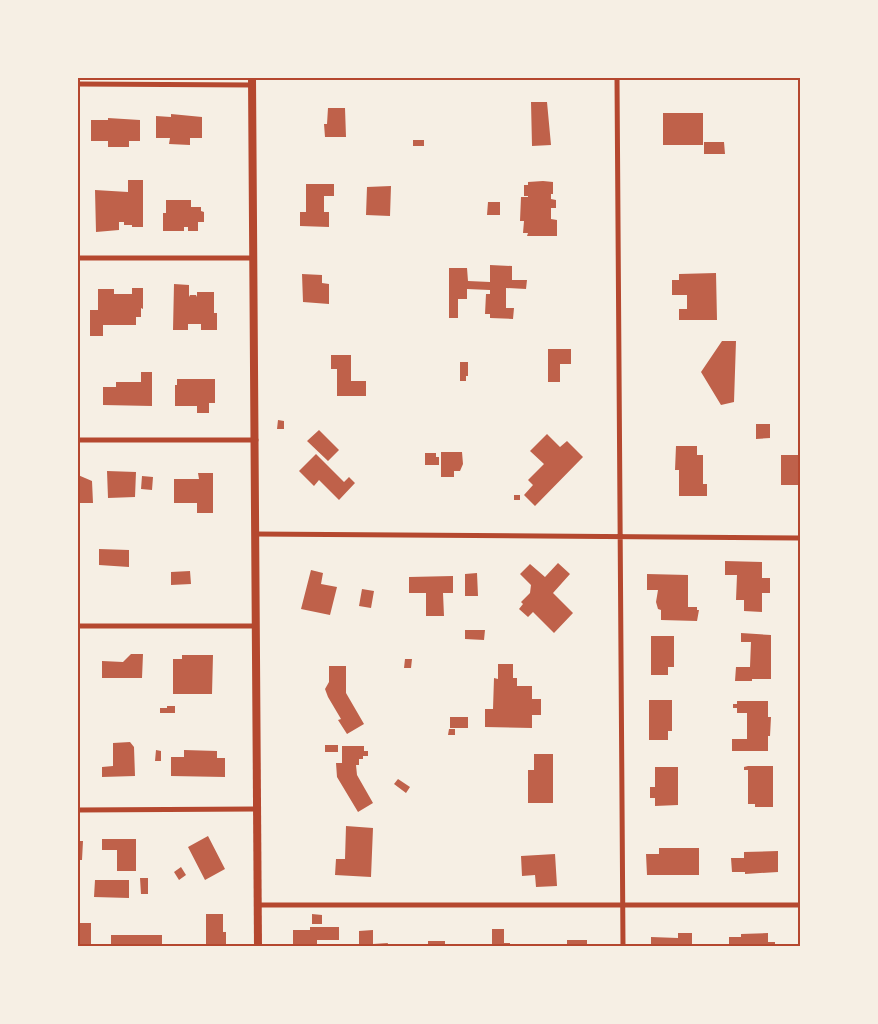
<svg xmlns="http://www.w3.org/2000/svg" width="878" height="1024" font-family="'DM Sans',sans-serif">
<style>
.building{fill:#bf614a}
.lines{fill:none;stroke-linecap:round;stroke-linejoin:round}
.minor{stroke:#b5482f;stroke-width:5}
.tertiary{stroke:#b5482f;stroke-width:8}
.neatline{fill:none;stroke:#b5482f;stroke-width:2}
</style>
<rect width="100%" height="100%" fill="#f6efe4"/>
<!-- building -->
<path class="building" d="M531,102H547L551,145L532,146Z
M328,108H345L346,137H325L324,124H327Z
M663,113H703V145H663Z
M171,114L202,117V138H190V145L169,144L170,138H156V116L171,117Z
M108,118L140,120V141H129V147H108V141H91V120H108Z
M413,140H424V146H413Z
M704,142H724L725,154H704Z
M128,180H143V227H132V225H124V222H119V230L96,232L95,190L128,192Z
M543,181L553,182V194H551V199L556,200V208H551V219L557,220V236H527L528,233H523L524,221H520L521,197H528V196H524V185H528V182Z
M306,184H334V196H324V212H329V227L300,226V212H306Z
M391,186L390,216L366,215L367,187Z
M166,200H191V207H201V211L204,212V222H198V231H188V227H184V231H163V213H166Z
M488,202H500V215H487Z
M490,265L512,266V280H527L526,289L506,288V308H514L513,319L490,318V314H485L486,294H490V290L467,289V299H458V318H449V268H467L468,281L490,282Z
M716,273L717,320H679V309H687V295H672V280H679V274Z
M302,274L322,275V283L329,284V304L303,302Z
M174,284L189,285V297L190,295H196L197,297V292H214V313H217V330H201V324H188V330H173Z
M132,288H143V309L141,308V317H136V325H103V336H90V310H98V289H114V294H132Z
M722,341H736L734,402L721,405L701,372Z
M548,349H571V364H560V382H548Z
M331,355H351V381H366V396H337V369H331Z
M460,362H468V376H466V381H460Z
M141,372H152V406L103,405V387H116V382H141Z
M177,379H215V403H209V413H197V406H175V385H177Z
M78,381H80V399H78Z
M278,420L284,421V429H277Z
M756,424H770V438L756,439Z
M319,430L339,450L328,461L307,441Z
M547,434L560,447L567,441L583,457L535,506L524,495L533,485L528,480L544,464L530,451Z
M676,446H697V455H703V484H707V496H679V470H675Z
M441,452H462L463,464L460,471H454V477H441Z
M425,453H436V457H439V465H425Z
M316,454L344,482L349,477L355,483L339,500L319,480L314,486L299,471Z
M781,455H800V485H781Z
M107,471L136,472L135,497L108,498Z
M198,473H213V513H197V503H174V479H199Z
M78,475L92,481L93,503H79Z
M142,476L153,477L152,490L141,489Z
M514,495H520V500H514Z
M99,549L129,550V567L99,565Z
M725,561L762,562V578H770V593H762V612L744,611V600H736L737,575H725Z
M558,563L570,574L553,593L573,613L554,633L533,612L528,617L519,609L523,604L521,602L530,593L531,585L520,574L530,564L545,577Z
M311,570L323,573L321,584L337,587L330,615L301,609Z
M190,571L191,584L171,585V572Z
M477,573L478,596H465V574Z
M647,574L688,575V607H697V610H699L697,621L661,620V610L658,609L656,602L658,590H647Z
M453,576V593H443L444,616H426V593H409V577Z
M362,589L374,591L371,608L359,606Z
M465,630H485L484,640L465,639Z
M741,633L771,635V679H752V681H735L736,667H750L751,642H741Z
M651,636H674V667H668V675H651Z
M131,654H143L142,678H102V661L123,662Z
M182,655H213L212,694H173V659H182Z
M405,659H412L411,668H404Z
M498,664H513V678H517V686H532V699H541V715H532V728L485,727V709H493L494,678L498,679Z
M329,666H346V693L364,724L347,734L338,720L341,719L328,697L325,689L329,682Z
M649,700H672V731H668V740H649Z
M737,701H768V717H771L770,736H768V751H732V739H747V713H737V708H733V704H737Z
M167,706H175V713H160V708H167Z
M450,717H468V728H450Z
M449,729H455V735H448Z
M130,742L134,747L135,776L102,777V767L113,766V743Z
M325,745H338V752H325Z
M342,746H364V751H368V756H363V759H359V765H356L357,775L373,803L358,812L337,777L336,763H342Z
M156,750L161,751V761H155Z
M184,750L217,751V758H225V777L171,776V757H184Z
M534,754H553V803H528V770H534Z
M748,766H773V807H755V804H748V770H744V767Z
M655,767H678V805L655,806V798H650V787H655Z
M398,779L410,787L406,793L394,784Z
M346,826L373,828L371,877L335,875L336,859H345Z
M208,836L225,869L205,880L188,847Z
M102,839H136V871H117V850H102Z
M78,841H83L82,860H78Z
M659,848H699V875H647L646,854H659Z
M778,851V872L745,874V872H732L731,858H744V852Z
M555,854L557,886L536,887L535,875L522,876L521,856Z
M181,867L186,875L179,880L174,872Z
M140,878H148V894H141Z
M95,880H129V898L94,897Z
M206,914H223V932H226V946H206Z
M312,914L322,915V924H312Z
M78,923H91V946H78Z
M310,927H339V940H317V946H293V930H310Z
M492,929H504V943H510V946H492Z
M373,930V944L388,943L387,946H361V944H359V931Z
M678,933H692V946H651V937L678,938Z
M768,933V942H775V946H729V937H741V934Z
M111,935H162V946H111Z
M567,940H587V946H567Z
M428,941H445V946H428Z"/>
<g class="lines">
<!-- minor -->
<path class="minor" d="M617,78L623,946
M78,84L252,85
M78,258H253
M78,440H256
M255,534L800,538
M78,626H256
M78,810L257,809
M259,905H800"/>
<!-- tertiary -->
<path class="tertiary" d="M252,78L258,946"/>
</g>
<!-- border -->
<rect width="878" height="1024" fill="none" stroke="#f6efe4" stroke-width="158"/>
<rect x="79" y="79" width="720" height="866" class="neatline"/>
</svg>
